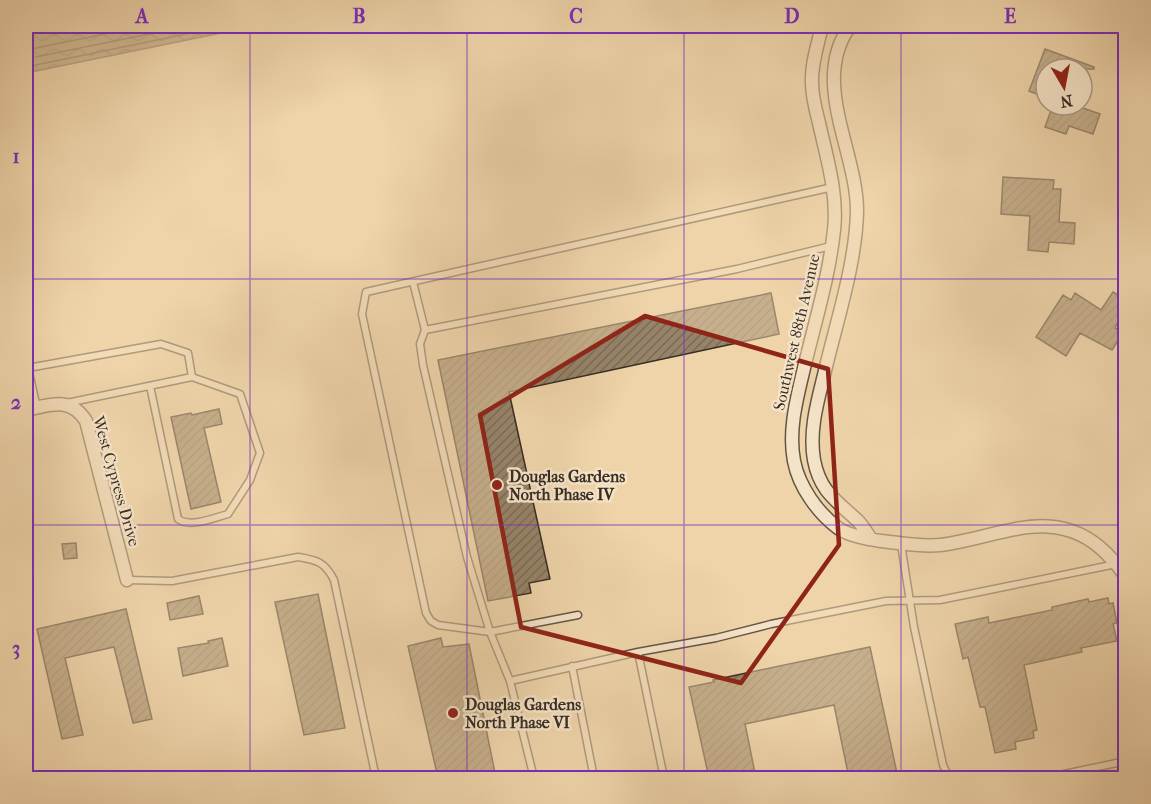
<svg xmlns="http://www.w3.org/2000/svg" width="1151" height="804" font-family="'IM FELL French Canon',serif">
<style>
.water{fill:url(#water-waves);stroke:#7f6f58;stroke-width:1.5}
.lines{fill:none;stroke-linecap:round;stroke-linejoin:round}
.shore{stroke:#73644f;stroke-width:1.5}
.building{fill:url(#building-hatch);stroke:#362c22;stroke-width:1.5}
.lane-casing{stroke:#645644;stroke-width:9}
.street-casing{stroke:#645644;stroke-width:15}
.lane{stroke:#f5e3c8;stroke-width:6}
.street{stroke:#f5e3c8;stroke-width:12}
.marked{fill:none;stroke:#8f2418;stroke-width:4.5;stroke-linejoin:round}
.grid{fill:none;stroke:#7b2cbf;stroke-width:1.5;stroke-opacity:0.55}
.poi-dot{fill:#8f2418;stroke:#f5e3c8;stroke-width:2}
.labels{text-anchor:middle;stroke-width:5;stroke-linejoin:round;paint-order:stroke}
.street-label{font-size:16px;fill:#362c22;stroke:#f5e3c8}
.poi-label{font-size:16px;font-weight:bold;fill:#362c22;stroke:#f5e3c8;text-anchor:start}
.neatline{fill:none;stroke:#7b2cbf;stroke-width:2}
.grid-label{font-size:20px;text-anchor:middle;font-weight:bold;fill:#7b2cbf}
</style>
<defs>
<pattern id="water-waves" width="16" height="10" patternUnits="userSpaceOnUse" patternTransform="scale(1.5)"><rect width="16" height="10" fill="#b09b7c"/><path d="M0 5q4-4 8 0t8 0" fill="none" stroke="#907f65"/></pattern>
<pattern id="building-hatch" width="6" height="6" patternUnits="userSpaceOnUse" patternTransform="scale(1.5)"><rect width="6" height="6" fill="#968369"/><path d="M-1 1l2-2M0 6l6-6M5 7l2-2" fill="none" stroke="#7b6b56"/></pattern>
</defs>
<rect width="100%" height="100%" fill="#efd4aa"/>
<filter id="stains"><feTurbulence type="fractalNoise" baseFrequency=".00333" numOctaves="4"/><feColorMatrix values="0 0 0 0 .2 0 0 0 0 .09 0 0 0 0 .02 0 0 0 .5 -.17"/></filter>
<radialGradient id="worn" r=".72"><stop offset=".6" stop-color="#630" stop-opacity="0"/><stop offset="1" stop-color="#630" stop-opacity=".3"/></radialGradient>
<!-- water -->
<path class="water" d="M26,26H255L26,73Z"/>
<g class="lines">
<!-- shore -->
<path class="shore" d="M26,50L144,26
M26,59L188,26
M26,67L225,26"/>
</g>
<!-- building -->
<path class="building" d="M1045,49L1094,67V69H1046V98L1029,91Z
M1053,105H1084L1083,108L1100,114L1093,134L1069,126L1066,134L1045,127Z
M1003,177L1054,180L1053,189H1061L1059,222L1075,223L1074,244L1049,242L1048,252L1028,250L1030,216L1001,214Z
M1113,292L1125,299V310L1115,328L1123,333L1112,350L1080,333L1066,356L1036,337L1063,295L1071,300L1075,293L1101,310Z
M771,293L779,334L509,392L550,579L529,583L531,593L488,601L438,360Z
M219,409L222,424L204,428L221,502L191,509L171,417L191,413L192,415Z
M76,543L77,558L64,559L62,544Z
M318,594L345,728L304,735L275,602Z
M199,596L203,614L170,620L167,603Z
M1108,598L1109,604L1113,603L1117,623L1113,624L1117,641L1081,648L1082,652L1024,665L1037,730L1033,731L1034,738L1015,742L1016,749L995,753L985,707H980L968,657L963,659L955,624L988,617L989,623L1052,610V607L1088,599L1089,602Z
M126,609L152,719L133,723L114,647L65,658L83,735L62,739L37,629Z
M222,638L228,666L183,676L178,648L209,643L208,641Z
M441,638L443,647L469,644L496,778H438L408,646Z
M870,647L898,778H849L834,705L745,724L756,778H709L689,687L714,682L713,680Z"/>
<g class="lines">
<defs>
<path id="lane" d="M413,282L425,330
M26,355L27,368
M150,386L178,519C190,528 214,518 228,514L250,480L260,453L240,394L192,377
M37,408L28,368L161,344L188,353L192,377L67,403
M901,544L914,627L943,765L949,778
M127,580L172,581L298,557C317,560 325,562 334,580L376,778
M578,615L490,632L438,625L431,621L426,613L362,314L366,292L833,187
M572,666L594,778
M510,681L638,652
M534,778L510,681L490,632L467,557L423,365L420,344L425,330L737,269L831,246
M664,778L638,652L716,638L771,624L886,601L940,600L1126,562
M1045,778L1126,761"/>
<path id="street" d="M822,26C818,44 811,64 812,83C812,97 816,111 819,123C827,159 838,194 834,230C829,277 815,322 804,368C797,398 788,430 794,461C799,487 818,513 838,528C849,536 868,539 881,541C901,543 921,547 940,545C999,538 1056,502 1107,554C1114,562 1122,568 1126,579
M850,26C810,81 857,151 857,211C856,264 836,323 824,375C817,403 809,432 814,460C820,492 837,501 858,521C863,526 867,533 871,539
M26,410C50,405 70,396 86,421L127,580"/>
</defs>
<!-- lane casing -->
<use href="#lane" class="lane-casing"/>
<!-- street casing -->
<use href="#street" class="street-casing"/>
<!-- lane -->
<use href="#lane" class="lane"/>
<!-- street -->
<use href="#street" class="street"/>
</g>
<!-- marked area -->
<path d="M0 0H1151V804H0ZM645,316L828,369L839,545L741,683L521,627L480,415Z" fill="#efd4aa" fill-opacity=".55" fill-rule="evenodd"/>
<path class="marked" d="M645,316L828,369L839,545L741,683L521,627L480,415Z"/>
<!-- grid -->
<path class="grid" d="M250,26V778M467,26V778M684,26V778M901,26V778M26,279H1126M26,525H1126"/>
<!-- markers -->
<g class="poi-dot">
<circle cx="497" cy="485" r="6"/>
<circle cx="453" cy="713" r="6"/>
</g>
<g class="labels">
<!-- street labels -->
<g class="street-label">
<text transform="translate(796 332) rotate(-77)" y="6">Southwest 88th Avenue</text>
<text transform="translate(117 481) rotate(74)" y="6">West Cypress Drive</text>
</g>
<!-- poi labels -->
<g class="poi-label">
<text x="509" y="482">Douglas Gardens<tspan x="509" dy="18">North Phase IV</tspan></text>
<text x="465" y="710">Douglas Gardens<tspan x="465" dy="18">North Phase VI</tspan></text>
</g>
</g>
<!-- margin -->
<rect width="1151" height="804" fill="none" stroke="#efd4aa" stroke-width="66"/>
<!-- north arrow -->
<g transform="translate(1064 87) rotate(170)"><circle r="28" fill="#f5e3c8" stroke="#a99a86" stroke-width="1.5"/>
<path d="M0-4.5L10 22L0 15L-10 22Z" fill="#8f2418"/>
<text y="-9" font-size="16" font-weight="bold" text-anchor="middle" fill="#362c22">N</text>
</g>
<rect x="33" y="33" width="1085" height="738" class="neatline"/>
<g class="grid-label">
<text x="142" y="23">A</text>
<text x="359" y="23">B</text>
<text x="576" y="23">C</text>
<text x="792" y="23">D</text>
<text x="1010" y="23">E</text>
<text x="16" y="163">1</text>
<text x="16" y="409">2</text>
<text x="16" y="655">3</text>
</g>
<rect width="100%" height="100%" filter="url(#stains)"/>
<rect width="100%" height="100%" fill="url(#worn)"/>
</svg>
